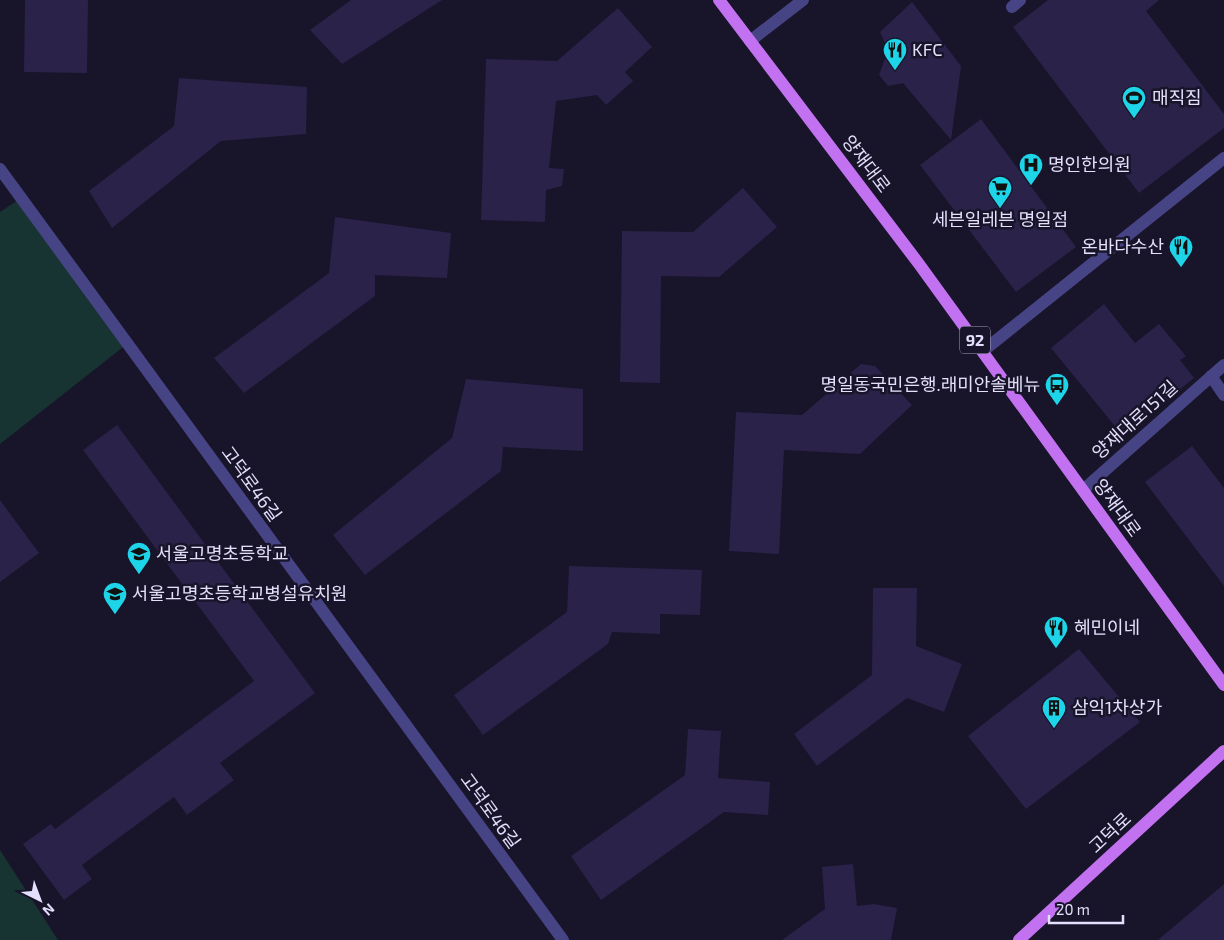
<svg xmlns="http://www.w3.org/2000/svg" width="1224" height="940" font-family="'Exo 2','Noto Sans KR',sans-serif">
<style>
.green{fill:#173332}
.building{fill:#2a2249}
.lines{fill:none;stroke-linecap:round;stroke-linejoin:round}
.minor{stroke:#464484;stroke-width:12}
.major{stroke:#c271f1;stroke-width:12}
.labels{text-anchor:middle;stroke-width:5;stroke-linejoin:round;paint-order:stroke}
.shield{fill:#181429;stroke:#a6a2bd;stroke-width:1}
.shield-label{font-size:16px;font-weight:bold;fill:#e3dffc}
.poi-label{font-size:18px;fill:#e3dffc;stroke:#181429;text-anchor:start}
.street-label{font-size:18px;fill:#e3dffc;stroke:#181429}
</style>
<rect width="100%" height="100%" fill="#181429"/>
<!-- green -->
<path class="green" d="M21,198L127,344L0,444V212Z
M0,850L58,940H0Z"/>
<!-- building -->
<path class="building" d="M25,0H88L87,73L24,72Z
M351,0H442L342,64L310,30Z
M1048,0H1159L1146,11L1224,114V128L1139,193L1013,27Z
M912,2L961,66L951,140L903,83L888,86L879,75L888,50L880,32Z
M618,8L652,47L625,72L633,81L606,105L597,95L556,101L549,168L564,169L562,186L546,190L545,222L481,220L486,59L557,61Z
M179,78L307,87L306,134L221,141L112,228L89,191L174,126Z
M981,119L1076,247L1016,292L920,165Z
M743,188L777,227L719,277L661,276L660,383L620,382L622,231L693,232Z
M335,217L451,233L447,278L375,275V296L244,393L214,358L329,273Z
M1104,304L1135,343L1159,324L1186,356L1180,360L1194,378L1123,436L1051,348Z
M861,364L875,366L912,405L860,454L784,450L779,554L729,551L736,412L802,415Z
M466,379L583,389V451L503,447L501,471L365,575L333,535L452,438Z
M117,425L315,693L220,763L234,780L187,815L174,797L82,865L92,879L64,900L23,844L51,824L55,829L254,681L83,450Z
M1192,446L1224,488V586L1145,482Z
M0,500L39,553L0,582Z
M569,566L702,570L700,615L660,614V634L612,632L608,644L483,735L454,695L567,612Z
M873,588H917L916,646L962,664L944,712L907,698L817,766L794,734L872,675Z
M1079,649L1140,722L1026,809L968,736Z
M688,729L721,731L718,778L770,782L768,815L724,812L601,900L571,856L685,775Z
M853,864L857,906L874,904L897,908L891,940H782L825,909L822,867Z
M1224,884V940H1158Z"/>
<g class="lines">
<!-- minor -->
<path class="minor" d="M1012,7L1020,0
M750,41L803,0
M0,169L563,940
M983,351L1224,158
M1211,376L1224,395
M1083,490L1224,365"/>
<!-- major -->
<path class="major" d="M719,0L919,264L1224,685
M1019,940L1224,751"/>
</g>
<!-- icons -->
<defs>
<symbol id="restaurant-pin" viewBox="-11 -11 22 30"><path d="M0 17L-7.5 6A9.5 9.5 0 1 1 7.5 6Z" fill="#1ed4e9" stroke="#181429"/><path d="M-5-6h1v4h1v-4h1v4h1v-4h1v5L-1.5 .5V6h-2V.5L-5-1ZM5-6V6H3V1.5H1.5Q1.5-4 5-6Z" fill="#111"/></symbol>
<symbol id="stadium-pin" viewBox="-11 -11 22 30"><path d="M0 17L-7.5 6A9.5 9.5 0 1 1 7.5 6Z" fill="#1ed4e9" stroke="#181429"/><path d="M0-5a6.5 5 0 1 0 0 10a6.5 5 0 1 0 0-10ZM-3.5-1.8h7v3.6h-7Z" fill="#111"/></symbol>
<symbol id="hospital-pin" viewBox="-11 -11 22 30"><path d="M0 17L-7.5 6A9.5 9.5 0 1 1 7.5 6Z" fill="#1ed4e9" stroke="#181429"/><path d="M-5-5h3v3.5h4V-5h3V5h-3V1.5h-4V5h-3Z" fill="#111"/></symbol>
<symbol id="supermarket-pin" viewBox="-11 -11 22 30"><path d="M0 17L-7.5 6A9.5 9.5 0 1 1 7.5 6Z" fill="#1ed4e9" stroke="#181429"/><path d="M-6-5.5h2.5l.6 2H6L4.5 2H-2.5L-4.4-4H-6ZM-1.5 3.2a1.3 1.3 0 1 0 .1 0ZM3 3.2a1.3 1.3 0 1 0 .1 0Z" fill="#111"/></symbol>
<symbol id="bus-pin" viewBox="-11 -11 22 30"><path d="M0 17L-7.5 6A9.5 9.5 0 1 1 7.5 6Z" fill="#1ed4e9" stroke="#181429"/><path d="M-5-6H5V4H4V6H2V4H-2V6H-4V4H-5ZM-3.5-4V0h7V-4ZM-3.5 1.2v1.5H-2V1.2ZM2 1.2v1.5H3.5V1.2Z" fill="#111"/></symbol>
<symbol id="school-pin" viewBox="-11 -11 22 30"><path d="M0 17L-7.5 6A9.5 9.5 0 1 1 7.5 6Z" fill="#1ed4e9" stroke="#181429"/><path d="M0-5L7-2L0 1L-7-2ZM-4 1L0 2.5L4 1V4Q0 6-4 4Z" fill="#111"/></symbol>
<symbol id="building-pin" viewBox="-11 -11 22 30"><path d="M0 17L-7.5 6A9.5 9.5 0 1 1 7.5 6Z" fill="#1ed4e9" stroke="#181429"/><path d="M-4-6H4V6H1V3H-1V6H-4ZM-2.5-4.3h1.7v1.8h-1.7ZM.8-4.3h1.7v1.8H.8ZM-2.5-1h1.7V.8h-1.7ZM.8-1h1.7V.8H.8Z" fill="#111"/></symbol>
</defs>
<g fill-rule="evenodd">
<use href="#restaurant-pin" x="881" y="36" width="28" height="38"/>
<use href="#stadium-pin" x="1120" y="84" width="28" height="38"/>
<use href="#hospital-pin" x="1017" y="151" width="28" height="38"/>
<use href="#supermarket-pin" x="986" y="174" width="28" height="38"/>
<use href="#restaurant-pin" x="1167" y="233" width="28" height="38"/>
<use href="#bus-pin" x="1043" y="371" width="28" height="38"/>
<use href="#school-pin" x="125" y="540" width="28" height="38"/>
<use href="#school-pin" x="101" y="580" width="28" height="38"/>
<use href="#restaurant-pin" x="1042" y="614" width="28" height="38"/>
<use href="#building-pin" x="1040" y="694" width="28" height="38"/>
</g>
<g class="labels">
<!-- shield labels -->
<rect class="shield" x="960" y="326.5" width="30" height="27" rx="4"/>
<g class="shield-label">
<text x="975" y="346">92</text>
</g>
<!-- poi labels -->
<g class="poi-label">
<text x="912" y="56">KFC</text>
<text x="1152" y="104">매직짐</text>
<text x="1048" y="171">명인한의원</text>
<text x="1000" y="226" text-anchor="middle">세븐일레븐 명일점</text>
<text x="1164" y="253" text-anchor="end">온바다수산</text>
<text x="1040" y="391" text-anchor="end">명일동국민은행.래미안솔베뉴</text>
<text x="156" y="560">서울고명초등학교</text>
<text x="132" y="600">서울고명초등학교병설유치원</text>
<text x="1074" y="634">혜민이네</text>
<text x="1072" y="714">삼익1차상가</text>
</g>
<!-- street labels -->
<g class="street-label">
<text transform="translate(866 164) rotate(53)" y="6">양재대로</text>
<text transform="translate(1135 420) rotate(-42)" y="6">양재대로151길</text>
<text transform="translate(251 484) rotate(54)" y="6">고덕로46길</text>
<text transform="translate(1117 508) rotate(54)" y="6">양재대로</text>
<text transform="translate(490 811) rotate(54)" y="6">고덕로46길</text>
<text transform="translate(1110 833) rotate(-43)" y="6">고덕로</text>
</g>
</g>
<!-- north arrow -->
<g transform="translate(40 900) rotate(138)" stroke="#181429" stroke-width="4" paint-order="stroke">
<path d="M0-4L9 19L0 12L-9 19Z" fill="#e3dffc"/>
<text y="-8" font-size="14" font-weight="bold" text-anchor="middle" fill="#e3dffc">N</text>
</g>
<!-- scale -->
<path d="M1049 915v8h74v-8" fill="none" stroke="#e3dffc" stroke-width="2.5"/>
<text x="1056" y="915" font-size="15" fill="#e3dffc" stroke="#181429" stroke-width="4" paint-order="stroke">20 m</text>
</svg>
